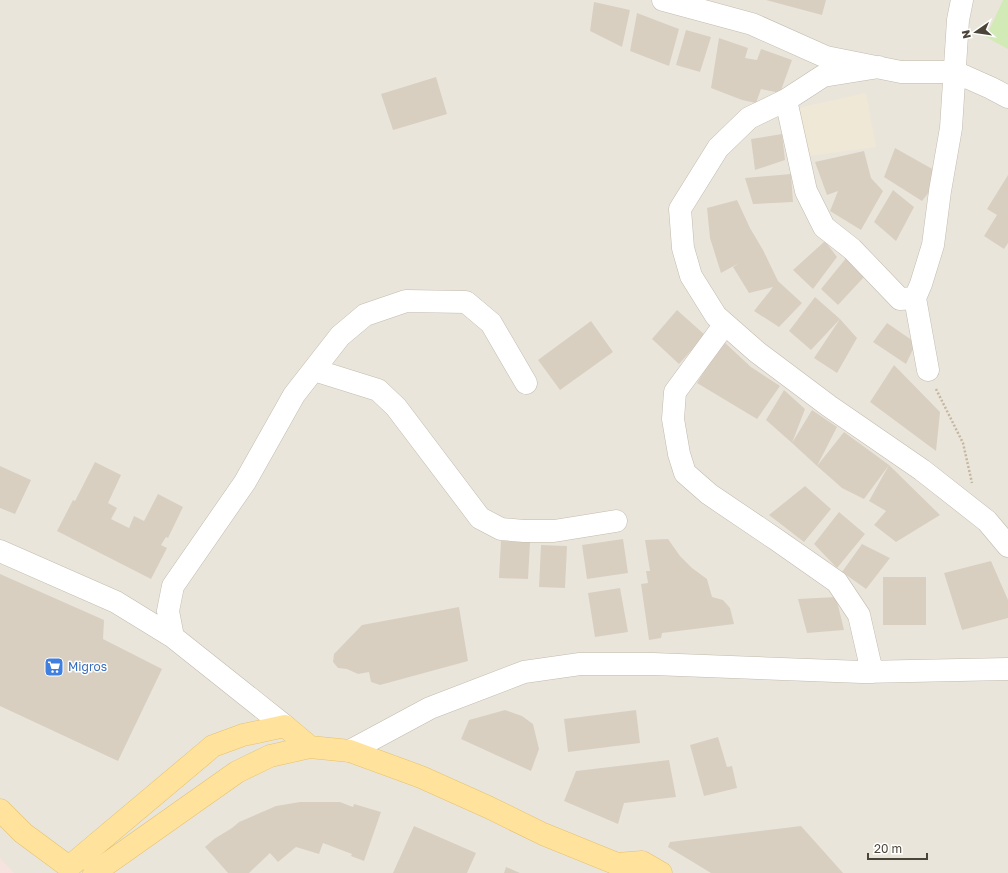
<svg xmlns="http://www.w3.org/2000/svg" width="1008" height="873" font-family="'Golos Text',sans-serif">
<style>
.residential{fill:#eae5da}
.education{fill:#efe8d6}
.medical{fill:#f6e3e0}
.green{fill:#d2eab5}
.building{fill:#d8cfc1}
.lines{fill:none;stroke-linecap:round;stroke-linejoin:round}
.minor-casing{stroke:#c2bbae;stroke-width:23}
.major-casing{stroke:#e6c16a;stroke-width:23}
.path{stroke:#c4b79f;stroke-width:2.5;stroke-dasharray:2 2;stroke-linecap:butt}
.minor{stroke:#fff;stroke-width:22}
.major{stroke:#ffe39c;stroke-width:22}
.labels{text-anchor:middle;stroke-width:3;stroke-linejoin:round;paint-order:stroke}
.shop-label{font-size:12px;fill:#366cbe;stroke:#fff;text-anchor:start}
</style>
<rect width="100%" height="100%" fill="#f6f3ec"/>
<!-- residential -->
<path class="residential" d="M0,0H1008V873H0Z"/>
<!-- education -->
<path class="education" d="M866,93L876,147L807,156L798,108Z"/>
<!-- medical -->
<path class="medical" d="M0,858L14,873H0Z"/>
<!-- green -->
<path class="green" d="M1003,0H1008V49L986,37Z"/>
<!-- building -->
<path class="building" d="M766,0H826L822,15Z
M594,2L630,10L622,47L590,31Z
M637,13L679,29L669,66L630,51Z
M686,30L711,37L700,72L676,65Z
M719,38L748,48L745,58L757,60L761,49L792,60L780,93L761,89L756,103L742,100L711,88Z
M436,77L447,114L393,130L381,94Z
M782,134L785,160L755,170L751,139Z
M895,148L943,175L922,201L884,177Z
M864,151L871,178L883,191L861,230L830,211L838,191L827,195L815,162Z
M791,174L793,202L753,204L745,178Z
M1008,175V243L1004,249L984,236L997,215L987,209Z
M893,190L914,207L896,241L874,222Z
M737,200L750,228L763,250L778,281L802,303L779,327L754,311L773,287L749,293L733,267L739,263L721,273L710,238L707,208Z
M825,241L837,257L813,289L793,270Z
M847,257L864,277L838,305L821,289Z
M815,297L840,319L811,350L789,331Z
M677,310L705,335L679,364L652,339Z
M840,319L857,338L837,373L814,358Z
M591,321L613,352L560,390L538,360Z
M887,323L916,343L906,364L873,342Z
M723,341L751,367L780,386L757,419L697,383Z
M894,365L940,412L936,451L870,402Z
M784,390L805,409L792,443L766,420Z
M812,410L837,427L817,466L792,443Z
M844,432L889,465L864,499L842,488L817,466Z
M95,462L121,475L108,503L117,508L111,519L129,528L134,516L144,521L158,494L183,507L168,538L166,537L161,545L167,548L151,579L57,531L73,500L75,501Z
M889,465L940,515L896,542L874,525L886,511L869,501Z
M0,466L31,480L15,514L0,508Z
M805,486L831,509L804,542L769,515Z
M839,512L865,534L837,568L814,544Z
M623,539L628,573L587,579L582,545Z
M668,539L680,556L692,568L707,579L712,597L723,600L730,608L734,624L662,633L661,638L649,640L641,584L648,583L646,571H650L645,540Z
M501,541L530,542L528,579L499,578Z
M862,544L890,558L866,589L842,572Z
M541,545L567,546L565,588L539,587Z
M991,561L1008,600V618L962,630L944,573Z
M0,574L104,620L103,639L162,669L118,761L0,706Z
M883,577H926V625H883Z
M620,588L628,632L595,637L588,593Z
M836,597L844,630L807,633L798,599Z
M459,607L468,661L380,685L371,682L369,672L358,674L347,669L338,668L333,662L334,654L362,625Z
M505,710L522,716L533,724L539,749L531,771L461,739L469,720Z
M636,710L640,743L568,752L564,719Z
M718,737L727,767L732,766L737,788L704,796L690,745Z
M669,760L676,797L624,803L618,824L564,801L576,771Z
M300,802H340L353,807L354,804L381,812L364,861L351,856L352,854L323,843L319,854L296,847L278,862L270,853L249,873H228L205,847L214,839L232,828L239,822L276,806Z
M414,826L476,853L467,873H393Z
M801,826L843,873H711L668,847L670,842Z
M506,867L520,873H504Z"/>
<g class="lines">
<defs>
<path id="minor" d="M663,0L752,24L826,57L901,72H955L991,88L1008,97
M879,67L823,76L786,100L749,118L718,148L680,209L683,248L691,276L716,316L757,352L829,406L922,470L987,521L1008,546
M786,100L806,191L824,227L852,249L900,299L915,298L921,284L933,245L940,191L951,128L958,20L962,0
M915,298L928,370
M725,324L675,392L673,419L679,454L685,473L709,494L777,540L837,582L859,615L872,672
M314,370L378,390L396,407L480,518L501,529L524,531H554L616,521
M0,551L116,602L173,637L285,726
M173,637L168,611L173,586L245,482L294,395L340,336L365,315L406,301L466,302L491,323L526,383
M350,751L430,708L524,672L580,664H653L862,672L1008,669"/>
<path id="major" d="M310,747L350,751L421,777L488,807L543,834L617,864L626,873
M0,810L23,833L69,867L213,746L243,735L285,726L310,747L270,756L237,772L94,873
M617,864L642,862L661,873"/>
</defs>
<!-- minor casing -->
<use href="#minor" class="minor-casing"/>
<!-- major casing -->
<use href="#major" class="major-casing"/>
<!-- path -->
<path class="path" d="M936,389L963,443L972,483"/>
<!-- minor -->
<use href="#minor" class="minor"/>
<!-- major -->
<use href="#major" class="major"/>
</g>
<!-- icons -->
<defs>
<symbol id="supermarket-square" viewBox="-11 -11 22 22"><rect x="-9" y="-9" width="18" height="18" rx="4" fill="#3f7fe0" stroke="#fff"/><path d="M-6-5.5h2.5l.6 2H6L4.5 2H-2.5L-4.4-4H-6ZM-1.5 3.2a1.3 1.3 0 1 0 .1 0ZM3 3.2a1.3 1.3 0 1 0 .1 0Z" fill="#fff"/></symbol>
</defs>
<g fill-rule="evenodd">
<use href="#supermarket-square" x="43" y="656" width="22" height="22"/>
</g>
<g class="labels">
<!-- shop labels -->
<g class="shop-label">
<text x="68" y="671">Migros</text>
</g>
</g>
<!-- north arrow -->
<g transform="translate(976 32) rotate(257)" stroke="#ffffff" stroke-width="3" paint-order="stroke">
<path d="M0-3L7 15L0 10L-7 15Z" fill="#4b4439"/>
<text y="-6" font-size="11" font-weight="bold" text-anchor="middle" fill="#4b4439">N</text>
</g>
<!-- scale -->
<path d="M868 853v6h59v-6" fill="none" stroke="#4b4439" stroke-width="2"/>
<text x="874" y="853" font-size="12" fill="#4b4439" stroke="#ffffff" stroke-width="3" paint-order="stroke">20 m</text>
</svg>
